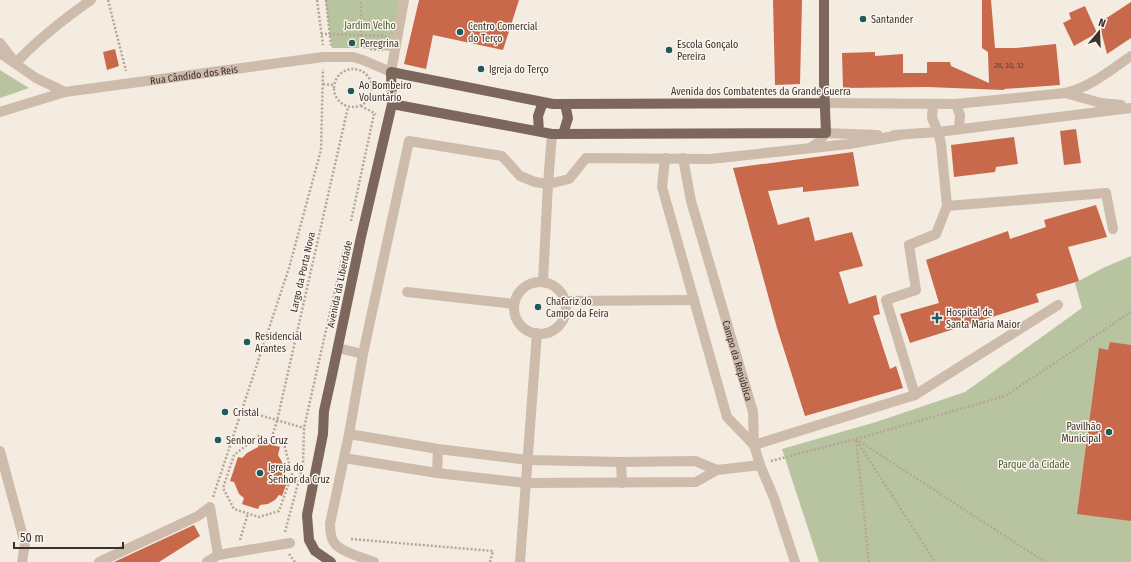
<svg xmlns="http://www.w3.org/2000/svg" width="1131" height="562" font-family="'Fira Sans Condensed',sans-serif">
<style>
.green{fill:#b8c4a0}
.building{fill:#c8694b}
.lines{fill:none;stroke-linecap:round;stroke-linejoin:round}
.path{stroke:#b9a596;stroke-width:2.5;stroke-dasharray:2 2;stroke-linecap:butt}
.minor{stroke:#cdbbac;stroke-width:10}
.major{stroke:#7d675c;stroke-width:10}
.poi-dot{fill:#1f5a5e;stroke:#fbf5ee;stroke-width:1.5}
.labels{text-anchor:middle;stroke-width:3;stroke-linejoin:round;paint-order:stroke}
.number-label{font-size:8px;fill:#5e3e33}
.poi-label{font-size:10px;fill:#3b302b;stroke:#fbf5ee;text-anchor:start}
.park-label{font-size:10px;fill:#4a5a2e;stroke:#fbf5ee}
.street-label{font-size:10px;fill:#3b302b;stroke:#fbf5ee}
</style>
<rect width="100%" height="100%" fill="#f4ebe1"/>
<!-- green -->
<path class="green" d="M325,0H399L391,51L361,48H332Z
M0,70L3,72L29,88L0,98Z
M1131,256V562H819L782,449L876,422L965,392L1082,308L1075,283L1103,268Z"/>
<!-- building -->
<path class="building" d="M419,0H519L503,50L433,35L426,69L404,64Z
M773,0H802L800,84L775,85Z
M982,0H991L995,48H1015L1056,44L1060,85L1004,89V90L927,87L843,88L842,53L875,52V56L903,54V73H927V62H950L951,66L989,83L988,52L982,48Z
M1131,2V38L1107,54L1099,23Z
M1085,6L1097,33L1074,46L1063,23L1071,19L1069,13Z
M115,49L119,66L107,70L103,52Z
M1076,129L1081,163L1064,165L1060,131Z
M1014,137L1018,164L996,167L995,172L954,177L951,145Z
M853,152L859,186L803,192V187L768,191L778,225L809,217L815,241L852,232L863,266L839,272L849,304L876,295L880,314L873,316L890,369L896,366L903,388L805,416L777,328L733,168Z
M1096,205L1107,237L1068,247L1079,281L1036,294L1039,302L910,343L900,314L939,303L926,260L1008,231L1010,239L1046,227L1044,220Z
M1110,342L1131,345V521L1077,514L1099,348L1108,350Z
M260,441L280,447L278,455L286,469V476L289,477L282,496L279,495L275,500L268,504L260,505L258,509L242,504L244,498L239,494L234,482L230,481L238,457L242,458L247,453L258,447Z
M194,525L200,536L159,562H114Z"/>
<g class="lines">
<!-- path -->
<path class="path" d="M108,0L126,71
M317,0L323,45
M326,0L331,46
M321,34L386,36
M361,48V0
M370,49L383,50
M334 88a19 19 0 1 1 38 0a19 19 0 1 1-38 0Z
M323,84L333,85
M361,106L376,114
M351,221L374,114
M242,410L304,428
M271,440L258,436L234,455L223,488L234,509L259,517L279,511L292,474L284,444L271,440L277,421L348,107
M857,441L935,562
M771,461L856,439L1045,562
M213,497L289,268L321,150L323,69
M285,532L303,465L304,428L344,250
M351,539L493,551L490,562
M240,540L248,513
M289,554L295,562
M869,562L856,439L1005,396L1131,312"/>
<!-- minor -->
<g class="minor">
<path d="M0,43L11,57"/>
<path d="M0,53L36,78L65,92"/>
<path d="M16,63C38,39 64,19 91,0"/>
<path d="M1065,93C1089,88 1111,70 1131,56"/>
<path d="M824,103L956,104L1065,93L1101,103L1121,105"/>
<path d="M956,104L960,115L959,129"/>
<path id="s1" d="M0,112L65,92L323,57H353L363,60L391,72L404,0"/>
<path d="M894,135L938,132L1131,108"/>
<path d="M810,148L819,142L826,133L878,135"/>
<path d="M665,158L662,187L727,417L754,445L915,395L886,300L916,290L909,245L936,234L947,206L941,144L938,132L932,118L933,104"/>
<path id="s2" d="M683,158L691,201L753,412L754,445L760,465L774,498L795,562"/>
<path d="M947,206L1106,193L1113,229"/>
<path d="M543,282L548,184L552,134"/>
<circle cx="540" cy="308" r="26"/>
<path d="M407,292L514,304"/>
<path d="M565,301L694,300"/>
<path d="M338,348L363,354"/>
<path d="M915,395L1058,305"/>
<path d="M349,434L438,449L528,460L621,462L695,461L717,470"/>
<path d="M0,451L25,544L22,562"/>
<path d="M344,458L437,473L526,483L696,482L717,470L760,465"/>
<path d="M621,462L622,483"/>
<path d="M437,473L438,449"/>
<path d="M218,555L290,543"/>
<path d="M99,562L198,516L210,507L218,555L207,562"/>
<path d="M374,562C364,558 344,553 336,545C331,540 330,531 330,524L349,434L363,354L409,141L502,156L520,176L535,182L548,184L569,179L586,158L710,159L849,144L900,135"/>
<path d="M520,562L537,333"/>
</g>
<!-- major -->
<path class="major" d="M392,104L552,134L826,133L824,84V0
M539,131L538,116L543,102
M563,134L568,118L565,104
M331,562L315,551L309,540L307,515L323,434L324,411L332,375L361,237L392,104L391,72L553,104L824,103"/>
</g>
<!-- markers -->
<g class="poi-dot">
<circle cx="863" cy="19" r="4"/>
<circle cx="460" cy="32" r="4"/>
<circle cx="352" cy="43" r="4"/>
<circle cx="669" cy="50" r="4"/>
<circle cx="481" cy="69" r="4"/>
<circle cx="351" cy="91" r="4"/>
<circle cx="538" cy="307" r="4"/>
<path d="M935 312h4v4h4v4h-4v4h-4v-4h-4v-4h4z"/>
<circle cx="247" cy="342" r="4"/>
<circle cx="225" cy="412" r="4"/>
<circle cx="1109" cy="432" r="4"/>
<circle cx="218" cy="440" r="4"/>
<circle cx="260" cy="473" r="4"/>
</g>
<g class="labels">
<!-- number labels -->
<g class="number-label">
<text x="1009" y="68">28, 30, 32</text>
</g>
<!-- poi labels -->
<g class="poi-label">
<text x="871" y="23">Santander</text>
<text x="468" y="30">Centro Comercial<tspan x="468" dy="12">do Terço</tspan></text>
<text x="360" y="47">Peregrina</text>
<text x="677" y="48">Escola Gonçalo<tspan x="677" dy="12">Pereira</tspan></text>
<text x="489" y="73">Igreja do Terço</text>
<text x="359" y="89">Ao Bombeiro<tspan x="359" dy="12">Voluntário</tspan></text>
<text x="546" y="305">Chafariz do<tspan x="546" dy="12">Campo da Feira</tspan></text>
<text x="946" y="316">Hospital de<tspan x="946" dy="12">Santa Maria Maior</tspan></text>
<text x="255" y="340">Residencial<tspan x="255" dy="12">Arantes</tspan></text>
<text x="233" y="416">Cristal</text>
<text x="1101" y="430" text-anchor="end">Pavilhão<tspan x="1101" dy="12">Municipal</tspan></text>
<text x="226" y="444">Senhor da Cruz</text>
<text x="268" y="471">Igreja do<tspan x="268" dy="12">Senhor da Cruz</tspan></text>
</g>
<!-- park labels -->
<g class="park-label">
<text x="370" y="29">Jardim Velho</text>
<text x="1034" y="468">Parque da Cidade</text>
</g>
<!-- street labels -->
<g class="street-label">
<text dy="4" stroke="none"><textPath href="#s1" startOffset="198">Rua Cândido dos Reis</textPath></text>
<text x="761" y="95">Avenida dos Combatentes da Grande Guerra</text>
<text transform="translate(302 272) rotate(-77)" y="4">Largo da Porta Nova</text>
<text transform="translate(339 284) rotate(-78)" y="4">Avenida da Liberdade</text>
<text dy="4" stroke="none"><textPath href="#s2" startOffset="210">Campo da República</textPath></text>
</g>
</g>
<!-- north arrow -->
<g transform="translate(1099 32) rotate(19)" stroke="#fbf5ee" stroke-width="3" paint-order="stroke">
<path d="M0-3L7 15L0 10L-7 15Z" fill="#3b302b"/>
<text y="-6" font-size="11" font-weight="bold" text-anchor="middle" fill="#3b302b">N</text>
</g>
<!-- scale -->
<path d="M14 542v6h109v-6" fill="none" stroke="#3b302b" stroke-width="2"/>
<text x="20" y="542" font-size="12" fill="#3b302b" stroke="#fbf5ee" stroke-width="3" paint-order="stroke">50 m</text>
</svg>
